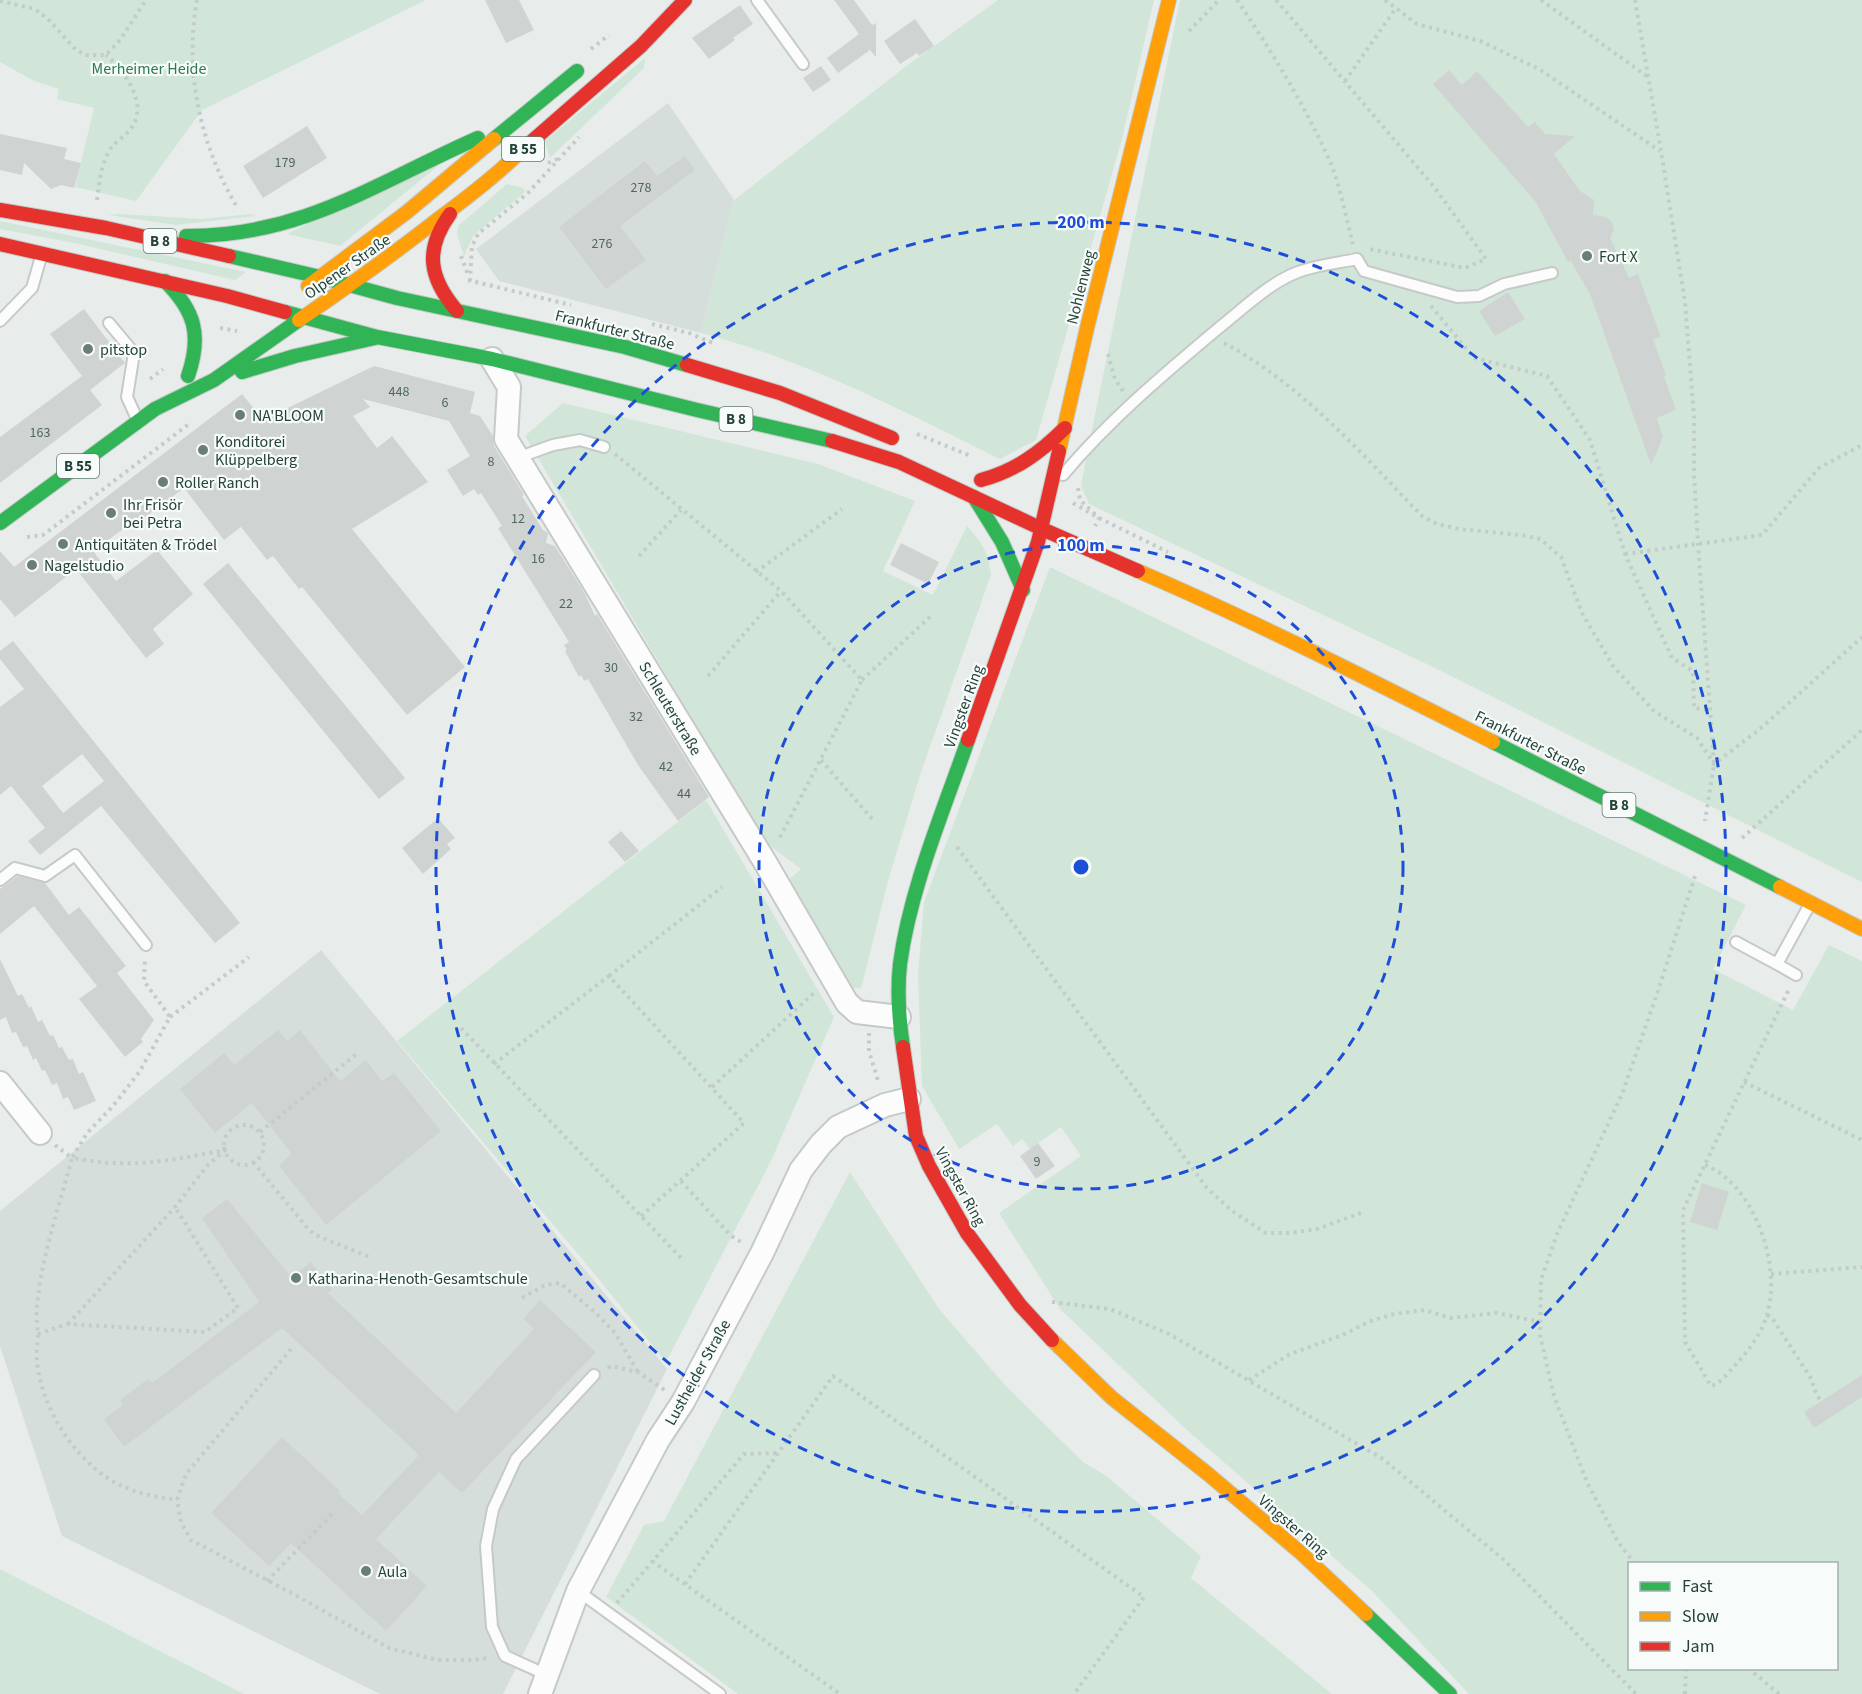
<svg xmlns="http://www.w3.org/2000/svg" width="1862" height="1694" font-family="'Source Sans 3',sans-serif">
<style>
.built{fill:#d6dedb}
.green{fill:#d1e6d8;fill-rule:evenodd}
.building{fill:#cfd4d2;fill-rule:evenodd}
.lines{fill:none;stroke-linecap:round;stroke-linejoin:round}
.lane-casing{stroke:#c5cac8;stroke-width:14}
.street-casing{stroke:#c5cac8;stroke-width:26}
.fast-casing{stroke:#c3cbc8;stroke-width:16}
.slow-casing{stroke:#c3cbc8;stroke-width:16}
.jam-casing{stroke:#c3cbc8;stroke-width:16}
.path{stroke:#c3ccca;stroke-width:4;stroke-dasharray:3 4.5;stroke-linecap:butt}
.lane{stroke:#fcfcfc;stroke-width:10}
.street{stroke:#fcfcfc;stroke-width:22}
.fast{stroke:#30b455;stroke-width:14}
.slow{stroke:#ff9f0a;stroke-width:14}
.jam{stroke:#e5322d;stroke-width:14}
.ring{fill:none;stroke:#1d4ed8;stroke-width:3;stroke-dasharray:10 8}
.poi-dot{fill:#697e78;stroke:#f7fbf9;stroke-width:2}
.labels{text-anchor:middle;stroke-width:4.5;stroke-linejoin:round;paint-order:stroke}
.number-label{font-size:14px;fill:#506761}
.shield{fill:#f7fbf9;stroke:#637a73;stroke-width:1.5}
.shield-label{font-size:15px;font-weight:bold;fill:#24423a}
.park-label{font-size:16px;fill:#2d7a4b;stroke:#f7fbf9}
.poi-label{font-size:16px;fill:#24423a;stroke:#f7fbf9;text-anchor:start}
.street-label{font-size:16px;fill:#24423a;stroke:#f7fbf9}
.centre{fill:#1d4ed8;stroke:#f7fbf9;stroke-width:3}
.ring-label{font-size:18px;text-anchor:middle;font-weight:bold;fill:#1d4ed8;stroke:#f7fbf9;stroke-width:4.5;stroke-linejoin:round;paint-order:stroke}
</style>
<rect width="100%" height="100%" fill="#e8edeb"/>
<!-- built -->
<path class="built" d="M668,103L734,200L701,333L499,281L476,249Z
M321,950L667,1369L503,1694H380L62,1536L0,1346V1211Z"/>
<!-- green -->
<path class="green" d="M0,0H426L202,110L136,201L75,187L94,108L57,99L59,89L34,81L0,62Z
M998,0H1154L1122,139L1036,440L1000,459C903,411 806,360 701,333L734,200L905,67Z
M1180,0H1862V882L1435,668L1089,504L1081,486L1086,459Z
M645,58L644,68L550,158L545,141Z
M450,156L340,246L287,234Z
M507,184L521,187L526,191L473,236L464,256L457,234L458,226Z
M119,214L202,219L250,214L256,216L176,225L108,215Z
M0,221L246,272L235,280L74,243L0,229Z
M563,403L818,464L915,501L883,571L933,595L967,526C982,543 989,552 991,575L921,772L888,881L861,989L850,987L783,885L801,869L765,842L525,436Z
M1050,567L1746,905L1713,969L1793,1010L1829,945L1862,961V1694H1469L1372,1591L1189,1432L1060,1309L999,1213L1081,1156L1061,1127L1030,1149L1022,1139L1013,1146L997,1124L959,1149L922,1086L918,974L924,902ZM1630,1564H1836V1668H1630Z
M706,800L834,1017L771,1161L666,1362L583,1260L397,1041Z
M850,1172L939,1309L1006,1386L1083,1462L1105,1475L1201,1556L1191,1578L1332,1694H738L606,1597L644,1525L664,1521Z
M0,1569L244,1694H0Z"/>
<!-- building -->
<path class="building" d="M485,0H519L534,30L506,43Z
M834,0H854L872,25L876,23V57L870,50L838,73L827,58L859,34Z
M740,5L753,24L733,38L735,40L709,59L692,38Z
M915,19L934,46L919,56L917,53L900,64L884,41Z
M821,66L831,80L813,92L803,78Z
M1449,70L1462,85L1477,71L1528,127L1535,122L1545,134L1575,136L1554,154L1580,191L1594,200L1593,215L1606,217L1612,222L1614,230L1610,238L1629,278L1638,274L1661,337L1653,339L1666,375L1664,376L1676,410L1657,418L1663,437L1651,465L1590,294L1570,260L1568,262L1535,201L1433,84Z
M307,126L327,158L263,198L243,166Z
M0,134L67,148L64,159L81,163L74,188L61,185L51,189L24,163L22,175L0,170Z
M685,156L695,170L620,226L646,260L606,289L559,227L645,161L657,176Z
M1508,292L1525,319L1495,336L1479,311Z
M84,309L125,363L90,390L102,405L0,483V437L82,376L50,334Z
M374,366L475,392L470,413L480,416L493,436L494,446L524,495L522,496L543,530L548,533L546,543L555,546L585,594L595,616L597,614L709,797L678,821L638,765L588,679L584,681L581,675L579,677L565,651L567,650L564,645L569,642L498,528L502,526L481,493L478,495L474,489L463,496L447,470L470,456L449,421L363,399L370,407L353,416L377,448L392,436L428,482L352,529L465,667L407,715L302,587L299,589L273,556L267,560L241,527L224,540L184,488L136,524L134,521L93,551L116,581L157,550L193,594L153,629L164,644L146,658L76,569L15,617L0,599V551L14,567L242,394L263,420Z
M901,543L939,562L928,584L890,565Z
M228,563L405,778L379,799L203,584Z
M13,641L240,923L215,943L101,806L40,855L28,841L45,828L11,786L0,795V707L24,689L0,659V651ZM82,754L104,781L63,813L42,786Z
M438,818L455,838L447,844L451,849L423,874L402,848Z
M621,831L639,851L625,862L608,842Z
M17,876L45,883L69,915L79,907L126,966L117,973L154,1020L141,1039L143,1042L125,1057L79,999L97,986L34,906L0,934V889Z
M0,959L18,996L22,994L29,1008L31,1006L38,1022L42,1020L50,1036L53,1035L59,1048L62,1047L69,1060L73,1059L79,1074L83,1072L96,1101L74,1110L68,1097L63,1099L57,1083L52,1085L45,1070L42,1071L36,1058L33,1060L27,1046L23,1047L16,1032L12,1033L6,1017L0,1020Z
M278,1030L287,1041L300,1030L340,1081L366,1060L382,1081L394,1073L441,1131L326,1225L279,1166L291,1153L252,1103L215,1133L180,1089L224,1053L234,1065Z
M1038,1143L1055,1166L1036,1179L1020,1156Z
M1702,1183L1729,1192L1717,1230L1690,1222Z
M227,1199L291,1277L311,1262L332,1290L328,1293L456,1413L534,1329L523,1319L540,1300L596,1352L462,1493L439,1472L376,1539L427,1586L386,1631L291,1543L269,1566L211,1513L282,1437L340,1491L338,1493L362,1515L419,1455L282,1328L124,1447L104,1419L123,1405L120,1400L148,1379L152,1383L259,1302L202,1218Z
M1862,1375V1397L1814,1428L1804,1412Z"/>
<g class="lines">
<defs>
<path id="lane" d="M757,0L803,64
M0,321L32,288L41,257
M109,323L134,353L127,397L137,419
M517,458L553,445L580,440L604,447
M1063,475C1109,420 1165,373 1220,327C1244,308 1269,283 1298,272C1316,265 1338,263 1357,259L1364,271L1457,297L1479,296L1504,284L1552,273
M0,880L15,868L45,876L75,855L146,945
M1736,942L1777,964
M1796,975L1777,964L1809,906
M578,1591L720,1694
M547,1675L505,1656L492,1627L486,1546L493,1509L516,1459L594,1375"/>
<path id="street" d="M492,359L509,387L506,439L765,862L847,1003L857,1012L899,1017
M0,1083L40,1133
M540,1694L578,1591L658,1440L683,1402L762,1253L801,1170L821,1144L838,1127L885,1105L909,1099"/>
<path id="fast" d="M494,139L577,71
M186,236C301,237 378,182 478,138
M229,256L320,277L397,298L625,347L687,365
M165,281C195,311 202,335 188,376
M285,312L377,337L492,359L697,410L832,441
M242,372L295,356L375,338
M974,497L1002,542L1023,590
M0,523L155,409L214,380L299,320
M1493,742L1780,887
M903,1047C899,1020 897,991 900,964C910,889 943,812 968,740
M1366,1614L1450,1694"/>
<path id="slow" d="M308,286L407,212L494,139
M299,320C346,288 392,255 437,220C467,198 497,175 523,149
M1059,451L1087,328L1169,0
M1138,571C1259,623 1376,683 1493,742
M1780,887L1862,929
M1052,1340L1112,1398L1208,1474L1301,1553L1366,1614"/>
<path id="jam" d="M523,149L641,46L685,0
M0,210L106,228L229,256
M450,214C424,250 429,278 457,311
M0,244L227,296L285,312
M687,365L780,393L892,438
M832,441L899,462L1042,529L1138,571
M981,480C1015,471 1040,453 1065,428
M968,740L1038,542L1059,451
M903,1047L916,1136L929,1166L967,1233L1020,1305L1052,1340"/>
</defs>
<!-- lane casing -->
<use href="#lane" class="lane-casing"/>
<!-- street casing -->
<use href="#street" class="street-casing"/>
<!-- fast casing -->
<use href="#fast" class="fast-casing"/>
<!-- slow casing -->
<use href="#slow" class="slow-casing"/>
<!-- jam casing -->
<use href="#jam" class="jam-casing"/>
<!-- path -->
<path class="path" d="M197,0C184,71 200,145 237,207
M1237,0C1272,52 1306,107 1331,164C1341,189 1346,218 1353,244
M1276,0L1435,188L1486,259L1465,268L1369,249
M1385,0L1417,24L1480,41L1539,69L1660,151
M1541,0L1648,77
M1635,0L1661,151L1685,302L1694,417V473L1698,544L1714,764L1705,821
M0,1L35,9L48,19L76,50L86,55H106L120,40L146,0
M1189,31L1219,0
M591,49L609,35
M1345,81L1396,8
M548,163L557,159
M97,200C99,183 101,166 109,151C114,142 123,138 129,131C151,106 125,72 106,55
M461,256L469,277
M468,280L571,305
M470,281L472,246L478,234L528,193L579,137
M1431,306L1474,358L1547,376L1590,440L1625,554L1672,658L1693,671L1694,708L1710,710
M652,324L689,333L713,343
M220,328L237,331
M1224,343C1301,384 1361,453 1422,516L1437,524L1459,529L1521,535L1540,539L1561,557L1582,613L1613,666L1654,711L1697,738L1714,764L1760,729L1862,637
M1108,354L1115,379L1123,391
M150,379L163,369
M917,434L971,456
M615,454L781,591L862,680L778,841
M1078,488L1080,500L1099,518L1095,526
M1073,503L1099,518L1168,552
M27,537L43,535L189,424
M1625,554L1762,535L1819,468L1862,445
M639,556L681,510
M756,572L842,509
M708,676L781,591
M862,680L933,614
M821,760L873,820
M1742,838L1862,730
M957,847L1207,1188L1232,1211L1266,1233H1290L1317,1229L1361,1213
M609,976L722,887
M170,1017L249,957
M461,1028L683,1260
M869,1033V1051L879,1084
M494,1064L609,976L744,1123L640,1217
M1744,1082L1862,1140
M712,1087L815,992
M224 1145a20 20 0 1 1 40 0a20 20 0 1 1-40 0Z
M260,1132L359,1052
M55,1145L72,1158C59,1206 42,1256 37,1305C36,1314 37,1324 38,1333C38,1342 36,1351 37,1360C40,1407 77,1465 120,1485C138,1494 158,1497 177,1500
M253,1162L309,1230L318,1236L372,1258
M1705,1165C1755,1185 1782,1266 1767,1315C1762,1332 1750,1349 1738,1362C1730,1370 1722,1383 1711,1386L1685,1342L1683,1210L1789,989
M681,1181L731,1236L743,1243
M1771,1274L1862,1267
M522,1298L545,1285L560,1283L596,1313L615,1333L638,1372
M1052,1302L1110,1309L1169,1334L1383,1459L1504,1560L1636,1694
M1767,1315L1772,1318L1812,1380L1814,1389L1820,1400
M68,1324L175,1207L208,1165L225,1150C189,1157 151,1165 114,1163C100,1163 86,1160 72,1158L87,1133L113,1106L140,1071L170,1017L144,981L145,958
M38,1334L68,1324L205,1332L238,1308L175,1207
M291,1349L186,1474L177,1500L181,1522L191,1540L297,1596L389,1648L438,1660H473L489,1658
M608,1368L611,1366L638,1372L666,1391
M1249,1380L1290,1354L1345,1334L1368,1322L1394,1314L1425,1310L1451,1318L1497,1313L1540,1322
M652,1561L840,1694
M1635,1564L1618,1542L1587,1482L1554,1396L1540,1335L1541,1280L1557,1234L1622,1094L1657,994L1696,873
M267,1581L335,1511
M685,1584L833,1376L1144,1597L1074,1694
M617,1603L744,1454L778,1453
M1748,1668L1779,1694
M1685,1694L1686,1668"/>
<!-- lane -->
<use href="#lane" class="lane"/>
<!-- street -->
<use href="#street" class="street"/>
<!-- fast -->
<use href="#fast" class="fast"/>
<!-- slow -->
<use href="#slow" class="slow"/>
<!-- jam -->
<use href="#jam" class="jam"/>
</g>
<!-- distance rings -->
<g class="ring">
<circle cx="1081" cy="867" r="322"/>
<circle cx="1081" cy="867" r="645"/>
</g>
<!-- markers -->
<g class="poi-dot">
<circle cx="1587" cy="256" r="6"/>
<circle cx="88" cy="349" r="6"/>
<circle cx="240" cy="415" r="6"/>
<circle cx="203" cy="450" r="6"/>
<circle cx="163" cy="482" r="6"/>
<circle cx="111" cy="513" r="6"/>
<circle cx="63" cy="544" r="6"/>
<circle cx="32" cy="565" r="6"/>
<circle cx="296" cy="1278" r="6"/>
<circle cx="366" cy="1571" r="6"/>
</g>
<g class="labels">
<!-- number labels -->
<g class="number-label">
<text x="285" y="167">179</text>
<text x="641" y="192">278</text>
<text x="602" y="248">276</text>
<text x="399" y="396">448</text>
<text x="445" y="407">6</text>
<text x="40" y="437">163</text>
<text x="491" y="466">8</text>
<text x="518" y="523">12</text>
<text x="538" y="563">16</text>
<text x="566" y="608">22</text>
<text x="611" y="672">30</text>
<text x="636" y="721">32</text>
<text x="666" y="771">42</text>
<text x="684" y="798">44</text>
<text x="1037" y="1166">9</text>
</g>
<!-- shield labels -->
<g class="shield">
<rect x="502" y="137" width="42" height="24" rx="4.5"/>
<rect x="143.5" y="229" width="33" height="24" rx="4.5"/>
<rect x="719.5" y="407" width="33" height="24" rx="4.5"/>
<rect x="57" y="454" width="42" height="24" rx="4.5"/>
<rect x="1602.5" y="793" width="33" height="24" rx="4.5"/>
</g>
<g class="shield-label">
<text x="523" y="154">B 55</text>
<text x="160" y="246">B 8</text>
<text x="736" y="424">B 8</text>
<text x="78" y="471">B 55</text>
<text x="1619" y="810">B 8</text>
</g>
<!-- park labels -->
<g class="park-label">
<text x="149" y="74">Merheimer Heide</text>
</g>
<!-- poi labels -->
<g class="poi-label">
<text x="1599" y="262">Fort X</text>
<text x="100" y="355">pitstop</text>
<text x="252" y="421">NA'BLOOM</text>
<text x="215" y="447">Konditorei<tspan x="215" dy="18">Klüppelberg</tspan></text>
<text x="175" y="488">Roller Ranch</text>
<text x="123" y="510">Ihr Frisör<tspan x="123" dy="18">bei Petra</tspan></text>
<text x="75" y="550">Antiquitäten &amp; Trödel</text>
<text x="44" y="571">Nagelstudio</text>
<text x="308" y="1284">Katharina-Henoth-Gesamtschule</text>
<text x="378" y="1577">Aula</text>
</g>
<!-- street labels -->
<g class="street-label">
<text transform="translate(347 266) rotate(-35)" y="6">Olpener Straße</text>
<text transform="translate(1080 287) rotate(-76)" y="6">Nohlenweg</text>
<text transform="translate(615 329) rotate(14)" y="6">Frankfurter Straße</text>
<text transform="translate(963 706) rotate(-70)" y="6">Vingster Ring</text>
<text transform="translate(671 708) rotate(59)" y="6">Schleuterstraße</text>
<text transform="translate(1531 742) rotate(27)" y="6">Frankfurter Straße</text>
<text transform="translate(961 1186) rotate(61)" y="6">Vingster Ring</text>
<text transform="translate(697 1372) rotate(-61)" y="6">Lustheider Straße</text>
<text transform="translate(1294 1526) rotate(41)" y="6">Vingster Ring</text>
</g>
</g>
<circle cx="1081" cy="867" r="9" class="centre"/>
<g class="ring-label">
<text x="1081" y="228">200 m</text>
<text x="1081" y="551">100 m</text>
</g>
<!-- legend -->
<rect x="1628" y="1562" width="210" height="108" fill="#f7fbf9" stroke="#a3b1ad" stroke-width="1.5"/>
<rect x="1640" y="1582" width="30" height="9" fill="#30b455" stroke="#a3b1ad" stroke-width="1.5"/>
<text x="1682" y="1592" font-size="18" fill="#24423a">Fast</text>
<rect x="1640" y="1612" width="30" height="9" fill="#ff9f0a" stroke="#a3b1ad" stroke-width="1.5"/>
<text x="1682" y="1622" font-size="18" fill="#24423a">Slow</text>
<rect x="1640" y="1642" width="30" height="9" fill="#e5322d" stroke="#a3b1ad" stroke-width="1.5"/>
<text x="1682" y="1652" font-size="18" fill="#24423a">Jam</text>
</svg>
